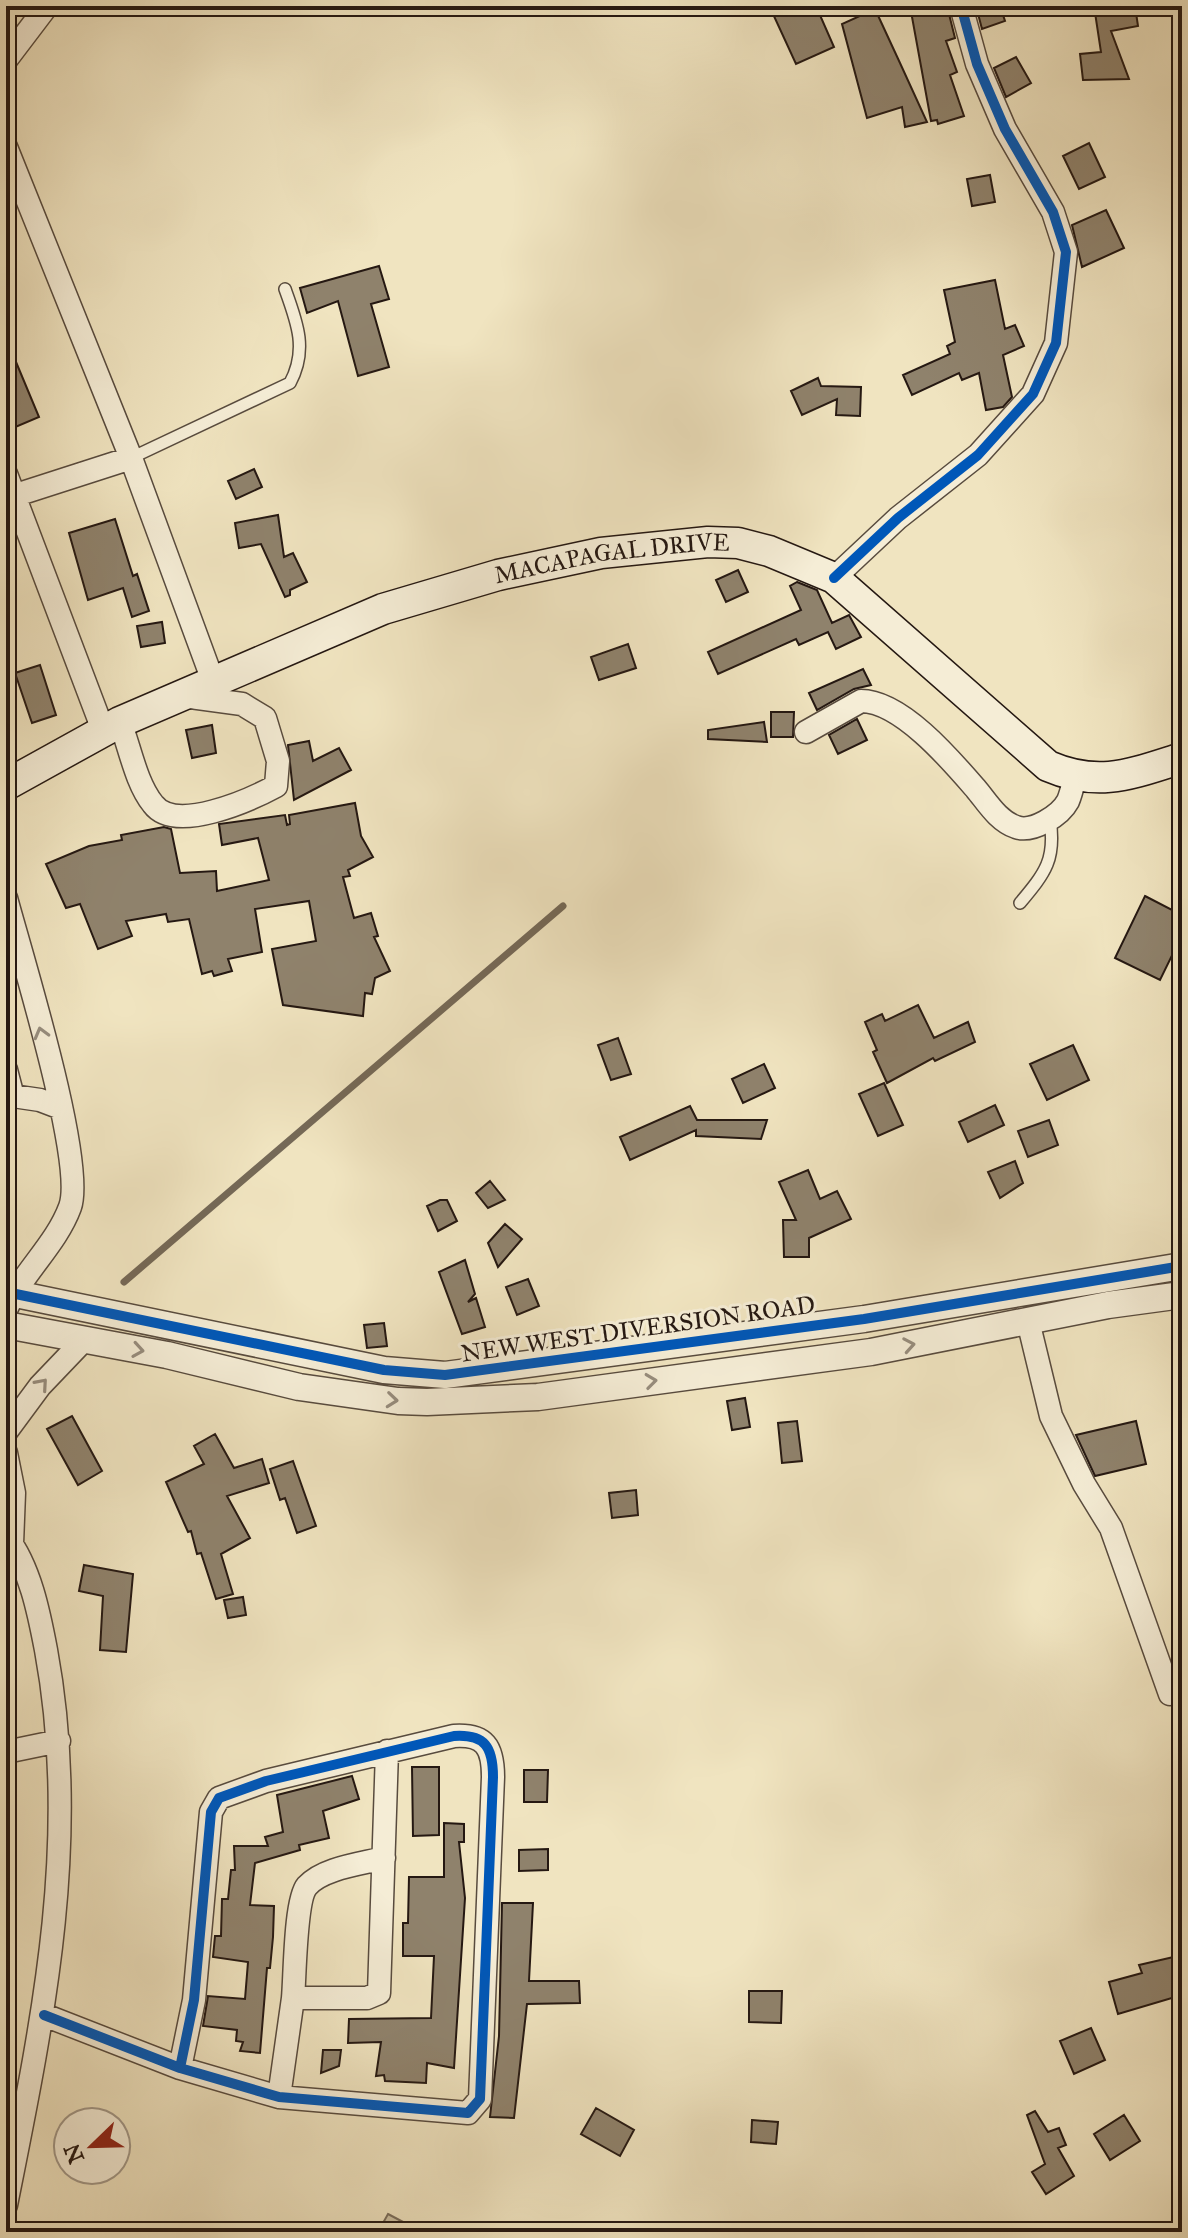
<svg xmlns="http://www.w3.org/2000/svg" width="1188" height="2238" font-family="'IM FELL Great Primer',serif">
<style>
.green{fill:#cdc1a2;stroke:#796c5a;stroke-width:2}
.lines{fill:none;stroke-linecap:round;stroke-linejoin:round}
.stream{stroke:#756957;stroke-width:7}
.building{fill:#8f826c;stroke:#251812;stroke-width:2}
.service-casing{stroke:#584b3e;stroke-width:14}
.minor-casing{stroke:#584b3e;stroke-width:25}
.tertiary-casing{stroke:#584b3e;stroke-width:29}
.secondary-casing{stroke:#251812;stroke-width:33}
.service{stroke:#f5edd6;stroke-width:11}
.minor{stroke:#f5edd6;stroke-width:22}
.tertiary{stroke:#f5edd6;stroke-width:26}
.secondary{stroke:#f5edd6;stroke-width:30}
.cycleway-casing{stroke:#f5edd6;stroke-width:15}
.cycleway{stroke:#0057b8;stroke-width:10}
.oneway{stroke:#978d7e}
.labels{text-anchor:middle;stroke-width:6;stroke-linejoin:round;paint-order:stroke}
.street-label{font-size:24px;fill:#251812;stroke:#f5edd6}
</style>
<rect width="100%" height="100%" fill="#f0e4c0"/>
<filter id="stains"><feTurbulence type="fractalNoise" baseFrequency=".0025" numOctaves="4"/><feColorMatrix values="0 0 0 0 .2 0 0 0 0 .09 0 0 0 0 .02 0 0 0 .5 -.17"/></filter>
<radialGradient id="worn" r=".72"><stop offset=".6" stop-color="#630" stop-opacity="0"/><stop offset="1" stop-color="#630" stop-opacity=".3"/></radialGradient>
<!-- green -->
<path class="green" d="M388,2214L422,2232H378Z"/>
<g class="lines">
<!-- stream -->
<path class="stream" d="M124,1282L563,906"/>
</g>
<!-- building -->
<path class="building" d="M791,6H816L834,47L796,64L773,14Z
M910,6H947L955,38L946,41L957,72L950,75L964,116L938,124L937,120L931,121Z
M976,6H1000L1005,21L982,29Z
M1094,6H1135L1138,26L1111,31L1129,79L1083,80L1080,54L1101,52Z
M875,9L900,63L927,122L905,127L902,107L867,118L842,24Z
M1016,57L1031,83L1006,97L994,68Z
M1089,143L1105,177L1079,189L1063,156Z
M990,175L995,202L972,206L967,179Z
M1106,210L1124,248L1082,267L1072,225Z
M379,266L389,299L371,304L389,367L358,376L338,301L307,313L300,288Z
M995,280L1005,329L1015,325L1024,346L1003,355L1012,397L1003,407L986,410L979,373L962,380L959,373L912,395L903,375L950,354L947,346L955,342L944,290Z
M6,338L39,417L6,431Z
M818,378L821,386L861,387L860,416L836,415L837,399L802,415L791,391Z
M254,469L262,487L236,499L228,481Z
M278,515L284,557L293,553L307,582L290,590V595L285,597L261,544L239,548L235,523Z
M115,519L133,576L137,574L149,611L132,617L123,588L88,600L69,533Z
M738,570L748,592L726,602L716,580Z
M797,582L817,590L832,623L849,615L861,637L836,649L828,632L799,645L796,639L718,674L708,652L801,610L790,586Z
M162,622L165,643L141,647L137,626Z
M628,644L636,668L599,680L591,657Z
M40,665L56,715L32,723L15,673Z
M863,669L871,685L854,689L817,710L809,693Z
M771,712H794L793,737H771Z
M857,719L867,740L838,754L829,735Z
M764,722L767,742L708,739V730Z
M212,725L216,753L192,758L186,730Z
M309,741L313,761L339,748L351,770L294,800L288,745Z
M355,803L361,836L373,857L348,870L350,876L343,877L354,918L371,913L378,936L374,937L390,971L375,978L372,994L365,993L363,1016L283,1005L272,949L316,941L309,901L255,909L262,952L228,959L232,971L214,976L212,971L202,974L189,919L168,922L166,914L126,921L132,936L98,949L80,904L66,908L46,864L89,846L122,840L121,835L164,827L171,829L180,873L216,871L217,891L269,880L258,838L222,845L219,824L285,815L287,825L290,824L289,815Z
M1145,896L1182,915V935L1160,980L1115,958Z
M918,1005L934,1038L968,1022L975,1042L935,1061L933,1058L887,1083L873,1052L877,1050L865,1022L882,1014L885,1021Z
M618,1038L631,1074L611,1080L598,1045Z
M1073,1045L1089,1080L1047,1100L1030,1064Z
M764,1064L775,1088L743,1103L732,1079Z
M884,1083L903,1125L878,1136L859,1094Z
M995,1105L1004,1125L968,1142L959,1122Z
M690,1106L697,1120H767L761,1139L696,1136V1130L630,1160L620,1137Z
M1049,1120L1058,1145L1028,1157L1018,1131Z
M1015,1161L1023,1183L1000,1198L988,1172Z
M808,1170L820,1199L837,1191L851,1219L809,1238V1257H784L783,1220H796L779,1182Z
M490,1181L505,1200L488,1208L476,1193Z
M440,1200H447L457,1221L438,1231L427,1206Z
M505,1224L522,1239L498,1267L488,1243Z
M465,1260L475,1294L468,1302L476,1298L485,1327L462,1334L439,1272Z
M528,1279L539,1306L517,1315L506,1287Z
M384,1323L387,1346L367,1348L364,1325Z
M745,1398L750,1427L732,1430L727,1401Z
M72,1416L102,1471L78,1485L47,1429Z
M797,1421L802,1461L782,1463L778,1423Z
M1136,1421L1146,1464L1095,1476L1076,1435Z
M215,1434L234,1468L262,1459L269,1483L227,1496L250,1538L221,1554L233,1594L216,1599L201,1553L197,1554L191,1531L188,1532L166,1482L204,1464L194,1446Z
M293,1461L316,1526L297,1533L285,1498L280,1500L270,1469Z
M636,1490L638,1515L612,1518L609,1493Z
M84,1565L133,1574L126,1652L100,1650L103,1596L79,1591Z
M243,1597L246,1615L228,1618L224,1600Z
M412,1767H439V1835L413,1836Z
M524,1770H548L547,1802H524Z
M352,1776L359,1799L323,1811L329,1838L299,1845L300,1850L255,1863L250,1905L274,1906L273,1937L270,1968H267L260,2053L240,2051L243,2042L236,2041L237,2030L203,2026L208,1996L245,1999L248,1962L213,1957L215,1936H221L222,1899H228L231,1870H235L234,1846H268L265,1837L283,1832L277,1795Z
M444,1823L464,1824V1842H459L465,1898L454,2068L427,2063L426,2083L385,2081L384,2075L376,2076L381,2042L348,2043L349,2019L431,2018L434,1956H403V1923H408L409,1877H444Z
M548,1849V1870L519,1871V1850Z
M502,1903H533L529,1981H579L580,2003L527,2004L514,2118L490,2117L499,2036Z
M1182,1955V1995L1118,2014L1109,1982L1142,1973L1139,1965Z
M749,1991H782L781,2023L749,2022Z
M1091,2028L1105,2060L1074,2074L1060,2041Z
M323,2050H341L339,2066L321,2073Z
M596,2108L634,2130L620,2156L581,2134Z
M1035,2111L1048,2132L1059,2128L1066,2145L1058,2148L1074,2176L1046,2194L1032,2172L1045,2164L1027,2115Z
M1124,2115L1140,2141L1110,2160L1094,2134Z
M752,2120L778,2122L776,2144L751,2142Z"/>
<g class="lines">
<defs>
<path id="service" d="M131,458L290,383C308,350 297,322 285,289
M1020,903C1046,872 1056,859 1050,819"/>
<path id="minor" d="M6,60L47,6
M6,147L131,458L213,681
M6,474L103,730
M13,496L131,458
M834,578L898,518L978,455L1033,394L1056,343L1066,252L1053,212L1005,129L977,64L961,6
M120,722C130,748 136,783 153,804C175,834 250,800 276,786L278,761L265,718L242,704L183,696
M806,732L861,701C901,701 951,760 976,789C987,802 998,821 1016,827C1032,833 1060,816 1068,801C1071,794 1073,785 1075,777
M6,898C21,954 86,1163 70,1207C56,1245 22,1273 6,1310
M6,1070L12,1093
M6,1095L40,1100L61,1108
M1028,1321L1051,1416L1084,1484L1111,1528L1170,1694
M6,1432L40,1386L83,1341
M6,1453L14,1493L12,1544
M6,1536C30,1567 39,1613 46,1650C81,1839 43,2020 6,2205
M6,1752L59,1741
M293,1998C295,1977 295,1900 307,1886C323,1868 361,1864 384,1858
M44,2015L180,2068L279,2097L468,2113L480,2099L493,1777C493,1747 485,1734 454,1736L266,1781L219,1798L211,1812L194,2000L180,2068
M279,2097L293,1998H367L379,1993L387,1751"/>
<path id="tertiary" d="M6,1292L384,1370L445,1375L864,1319L1182,1266
M6,1325L167,1355L299,1387L398,1401L427,1402L538,1397L871,1352L1108,1305L1182,1295"/>
<g id="secondary">
<path id="s1" d="M6,785L120,722L383,609L498,575L601,553L708,542L738,543L769,551L834,578L1048,766C1099,788 1131,774 1182,758"/>
</g>
</defs>
<!-- service casing -->
<use href="#service" class="service-casing"/>
<!-- minor casing -->
<use href="#minor" class="minor-casing"/>
<!-- tertiary casing -->
<use href="#tertiary" class="tertiary-casing"/>
<!-- secondary casing -->
<use href="#secondary" class="secondary-casing"/>
<!-- service -->
<use href="#service" class="service"/>
<!-- minor -->
<use href="#minor" class="minor"/>
<!-- tertiary -->
<use href="#tertiary" class="tertiary"/>
<!-- secondary -->
<use href="#secondary" class="secondary"/>
<defs>
<path id="cycleway" d="M834,578L898,518L978,455L1033,394L1056,343L1066,252L1053,212L1005,129L977,64L961,6
M6,1292L384,1370L445,1375L864,1319L1182,1266
M44,2015L180,2068L279,2097L468,2113L480,2099L493,1777C493,1747 485,1734 454,1736L266,1781L219,1798L211,1812L194,2000L180,2068"/>
</defs>
<!-- cycleway casing -->
<use href="#cycleway" class="cycleway-casing"/>
<!-- cycleway -->
<use href="#cycleway" class="cycleway"/>
</g>
<!-- one-way arrows -->
<defs><path id="oneway-chevron" d="M-2-3.5L2.5 0L-2 3.5" fill="none" stroke-width="1.6" stroke-linecap="round" stroke-linejoin="round" transform="scale(2)"/></defs>
<g class="oneway">
<use href="#oneway-chevron" transform="translate(41 1033) rotate(-105)"/>
<use href="#oneway-chevron" transform="translate(909 1345) rotate(-10)"/>
<use href="#oneway-chevron" transform="translate(138 1350) rotate(9)"/>
<use href="#oneway-chevron" transform="translate(651 1381) rotate(-7)"/>
<use href="#oneway-chevron" transform="translate(42 1384) rotate(-49)"/>
<use href="#oneway-chevron" transform="translate(392 1400) rotate(6)"/>
</g>
<g class="labels">
<!-- street labels -->
<g class="street-label">
<text dy="8" stroke="none"><textPath href="#s1" startOffset="652">MACAPAGAL DRIVE</textPath></text>
<text transform="translate(638 1329) rotate(-8)" y="8">NEW WEST DIVERSION ROAD</text>
</g>
</g>
<!-- margin -->
<rect width="1188" height="2238" fill="none" stroke="#f0e4c0" stroke-width="32"/>
<rect x="8" y="8" width="1172" height="2222" fill="none" stroke="#251812" stroke-width="4"/>
<rect x="16" y="16" width="1156" height="2206" fill="none" stroke="#251812" stroke-width="2"/>
<!-- north arrow -->
<g transform="translate(92 2146) rotate(247)"><circle r="38" fill="#f5edd6" stroke="#a29888" stroke-width="2"/>
<path d="M0-6L14 30L0 20L-14 30Z" fill="#8f2418"/>
<text y="-12" font-size="22" font-weight="bold" text-anchor="middle" fill="#251812">N</text>
</g>
<rect width="100%" height="100%" filter="url(#stains)"/>
<rect width="100%" height="100%" fill="url(#worn)"/>
</svg>
